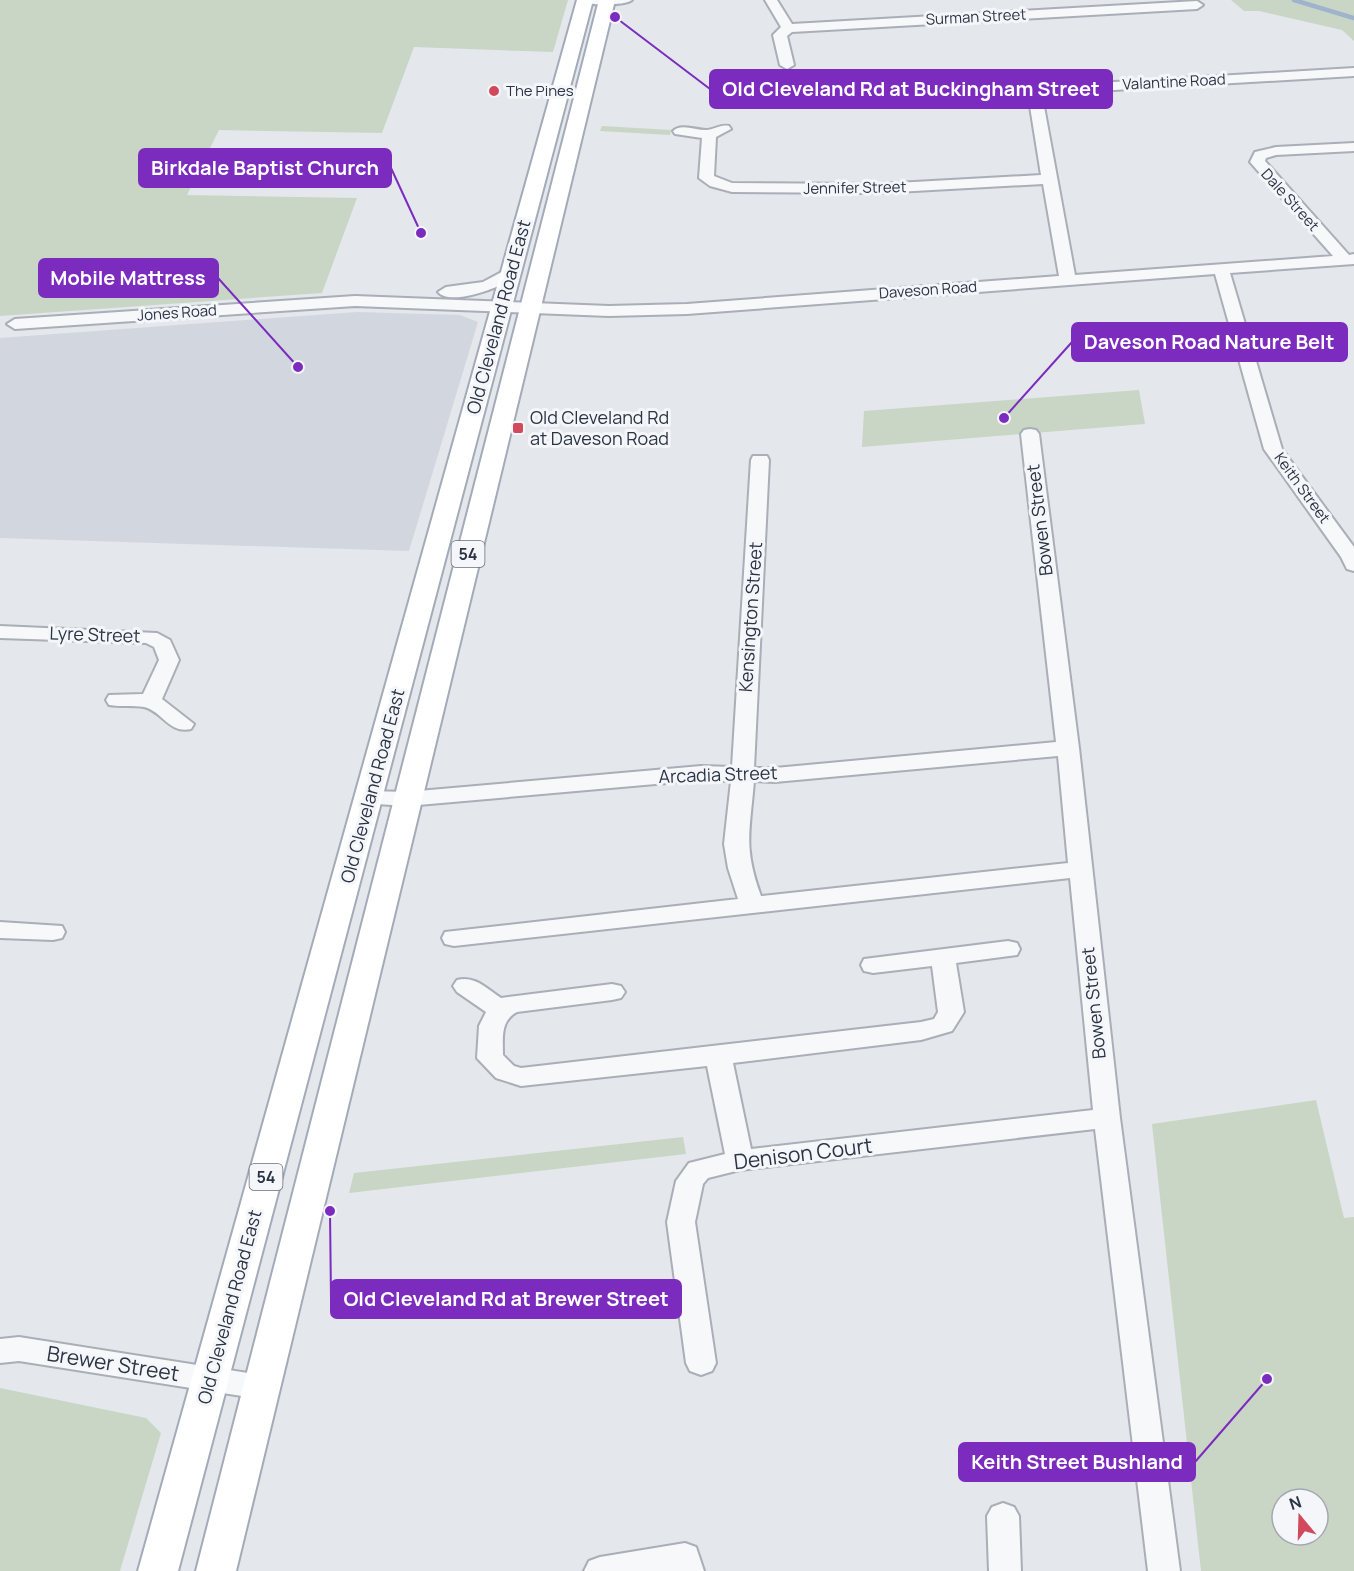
<svg xmlns="http://www.w3.org/2000/svg" width="1354" height="1571" font-family="Manrope,sans-serif">
<style>
.built{fill:#d2d6de}
.green{fill:#c9d6c5;fill-rule:evenodd}
.lines{fill:none;stroke-linecap:round;stroke-linejoin:round}
.stream{stroke:#9fb4cc;stroke-width:4.5}
.minor-casing{stroke:#a9aeb7;stroke-width:4}
.major-casing{stroke:#a3abb8;stroke-width:4}
.minor{fill:#f7f8fa;fill-rule:evenodd}
.major{fill:#fff;fill-rule:evenodd}
.poi-dot{fill:#d1495b;stroke:#f4f6f9;stroke-width:2}
.labels{text-anchor:middle;stroke-width:6;stroke-linejoin:round;paint-order:stroke}
.far-street-label{font-size:15px;fill:#2b3445;stroke:#f4f6f9}
.far-poi-label{font-size:15px;fill:#2b3445;stroke:#f4f6f9;text-anchor:start}
.shield{fill:#f4f6f9;stroke:#676e7b;stroke-width:1.5}
.shield-label{font-size:16px;font-weight:bold;fill:#2b3445}
.street-label{font-size:18px;fill:#2b3445;stroke:#f4f6f9}
.poi-label{font-size:18px;fill:#2b3445;stroke:#f4f6f9;text-anchor:start}
.near-street-label{font-size:21px;fill:#2b3445;stroke:#f4f6f9}
.leader{fill:none;stroke:#7b2cbf;stroke-width:2}
.callout-dot{fill:#7b2cbf;stroke:#f4f6f9;stroke-width:2}
.callout{fill:#7b2cbf;stroke:#7b2cbf;stroke-width:2}
.callout-label{font-size:20px;text-anchor:middle;font-weight:bold;fill:#fff}
</style>
<rect width="100%" height="100%" fill="#e4e7ec"/>
<!-- built -->
<path class="built" d="M357,312L460,315L478,322L409,551L0,538V338Z"/>
<!-- green -->
<path class="green" d="M0,0H568L553,52L414,47L382,133L219,130L187,195L357,198L322,293L0,316Z
M1231,0H1354V41L1342,30L1259,11H1244Z
M602,126L671,130L670,135L600,131Z
M1139,390L1145,424L862,447L864,411Z
M1316,1100L1344,1218L1354,1217V1571H1201L1152,1124ZM1282,1499H1318V1535H1282Z
M683,1137L686,1154L349,1193L354,1173Z
M0,1388L146,1418L161,1433L120,1571H0Z"/>
<g class="lines">
<!-- stream -->
<path class="stream" d="M1294,0L1354,18"/>
<defs>
<path id="minor" d="M578,0H632C625,6 585,6 578,0Z
M765,0H777L792,24L1197,1L1203,5L1197,9L792,32L787,36L794,65L787,69L780,65L773,35L781,27Z
M1354,68V76L1063,93L1048,95L1043,101L1075,275L1333,256L1250,162L1255,152L1276,147L1354,143V151L1276,155L1266,158L1265,161L1349,255L1354,254V264L1230,273L1282,449L1354,547V571L1347,569L1341,557L1264,449L1215,274L687,314L609,316L355,306L15,329L7,324L15,319L355,296L609,306L687,304L1059,276L1043,184L878,193L732,192L710,186L699,178L702,138L675,134L673,131C681,123 695,130 706,130C714,130 720,124 729,126L731,129L716,137L714,176L732,183L878,184L1041,175L1029,100L1039,89L1063,85Z
M511,267L517,269L519,272L517,275C504,287 450,307 438,292L446,287L483,282Z
M1030,429L1036,430L1039,434L1079,748L1120,1118L1180,1571H1148L1095,1129L740,1170L708,1178L703,1184L695,1222L716,1363L712,1371L701,1375L690,1371L686,1363L667,1222L676,1181L689,1163L725,1154L707,1066L521,1086L496,1078L477,1058L479,1026L486,1012L457,992L453,986L457,980C475,975 487,989 501,998L612,984L621,986L625,992L621,998L612,1000L517,1012C500,1021 503,1038 503,1055L514,1066L521,1068L921,1022L934,1019L938,1012L932,966L873,973L864,971L861,965L864,959L1008,941L1017,943L1020,949L1017,955L956,963L964,1012L952,1031L921,1040L733,1063L751,1149L1093,1110L1070,878L454,946L445,944L442,938L445,932L738,899L728,868L724,844L731,781L701,780L407,806L361,803L358,798L361,793L369,791L407,792L701,766L732,767L751,460L753,456H767L769,460L754,768H775L1056,742L1021,434L1024,430ZM1058,756L1068,863L761,896C743,847 750,831 754,781L775,782Z
M0,626L157,633L170,640L179,660L162,699L194,724L191,729C169,734 162,711 144,707C132,705 121,707 109,705L106,700L109,695L143,694L159,660L154,647L146,643L0,638Z
M0,922L62,926L65,932L62,938L53,940L0,938Z
M19,1337L261,1375L272,1378L276,1387L272,1396L261,1399L19,1361L0,1363V1339Z
M1003,1503L1014,1507L1019,1516L1021,1571H989L987,1516L992,1507Z
M685,1543L696,1547L704,1571H584L589,1561L600,1557Z"/>
<path id="major" d="M577,0H593L178,1571H138Z
M599,0H615L236,1571H196Z"/>
</defs>
<!-- minor casing -->
<use href="#minor" class="minor-casing"/>
<!-- major casing -->
<use href="#major" class="major-casing"/>
<!-- minor -->
<use href="#minor" class="minor"/>
<!-- major -->
<use href="#major" class="major"/>
</g>
<!-- markers -->
<g class="poi-dot">
<circle cx="494" cy="91" r="6"/>
<rect x="512" y="422" width="12" height="12" rx="3"/>
</g>
<g class="labels">
<!-- far-street labels -->
<g class="far-street-label">
<text transform="translate(976 17) rotate(-3)" y="5">Surman Street</text>
<text transform="translate(1174 82) rotate(-3)" y="5">Valantine Road</text>
<text transform="translate(855 188) rotate(-1)" y="5">Jennifer Street</text>
<text transform="translate(1290 200) rotate(48)" y="5">Dale Street</text>
<text transform="translate(928 290) rotate(-4)" y="5">Daveson Road</text>
<text transform="translate(177 313) rotate(-4)" y="5">Jones Road</text>
<text transform="translate(1302 488) rotate(54)" y="5">Keith Street</text>
</g>
<!-- far-poi labels -->
<g class="far-poi-label">
<text x="506" y="96">The Pines</text>
</g>
<!-- shield labels -->
<g class="shield">
<rect x="451.5" y="541" width="33" height="26" rx="4.5"/>
<rect x="249.5" y="1164" width="33" height="26" rx="4.5"/>
</g>
<g class="shield-label">
<text x="468" y="560">54</text>
<text x="266" y="1183">54</text>
</g>
<!-- street labels -->
<g class="street-label">
<text transform="translate(499 317) rotate(-75)" y="6">Old Cleveland Road East</text>
<text transform="translate(1040 520) rotate(-97)" y="6">Bowen Street</text>
<text transform="translate(751 617) rotate(-86)" y="6">Kensington Street</text>
<text transform="translate(95 635) rotate(2)" y="6">Lyre Street</text>
<text transform="translate(718 775) rotate(-2)" y="6">Arcadia Street</text>
<text transform="translate(373 786) rotate(-75)" y="6">Old Cleveland Road East</text>
<text transform="translate(1094 1003) rotate(-96)" y="6">Bowen Street</text>
<text transform="translate(230 1307) rotate(-75)" y="6">Old Cleveland Road East</text>
</g>
<!-- poi labels -->
<g class="poi-label">
<text x="530" y="424">Old Cleveland Rd<tspan x="530" dy="21">at Daveson Road</tspan></text>
</g>
<!-- near-street labels -->
<g class="near-street-label">
<text transform="translate(803 1154) rotate(-7)" y="7">Denison Court</text>
<text transform="translate(113 1364) rotate(9)" y="7">Brewer Street</text>
</g>
</g>
<!-- callouts -->
<path class="leader" d="M615 17L710 89M421 233L391 168M298 367L218 278M1004 418L1072 342M330 1211L331 1299M1267 1379L1195 1462"/>
<g class="callout-dot">
<circle cx="615" cy="17" r="6"/>
<circle cx="421" cy="233" r="6"/>
<circle cx="298" cy="367" r="6"/>
<circle cx="1004" cy="418" r="6"/>
<circle cx="330" cy="1211" r="6"/>
<circle cx="1267" cy="1379" r="6"/>
</g>
<g class="callout">
<rect x="710" y="70" width="402" height="38" rx="6"/>
<rect x="139" y="149" width="252" height="38" rx="6"/>
<rect x="39" y="259" width="179" height="38" rx="6"/>
<rect x="1072" y="323" width="275" height="38" rx="6"/>
<rect x="331" y="1280" width="350" height="38" rx="6"/>
<rect x="959" y="1443" width="236" height="38" rx="6"/>
</g>
<g class="callout-label">
<text x="911" y="96">Old Cleveland Rd at Buckingham Street</text>
<text x="265" y="175">Birkdale Baptist Church</text>
<text x="128" y="285">Mobile Mattress</text>
<text x="1209" y="349">Daveson Road Nature Belt</text>
<text x="506" y="1306">Old Cleveland Rd at Brewer Street</text>
<text x="1077" y="1469">Keith Street Bushland</text>
</g>
<!-- north arrow -->
<g transform="translate(1300 1517) rotate(341)"><circle r="28" fill="#f4f6f9" stroke="#a4a8b1" stroke-width="1.5"/>
<path d="M0-4.5L10 22L0 15L-10 22Z" fill="#d1495b"/>
<text y="-9" font-size="16" font-weight="bold" text-anchor="middle" fill="#2b3445">N</text>
</g>
</svg>
